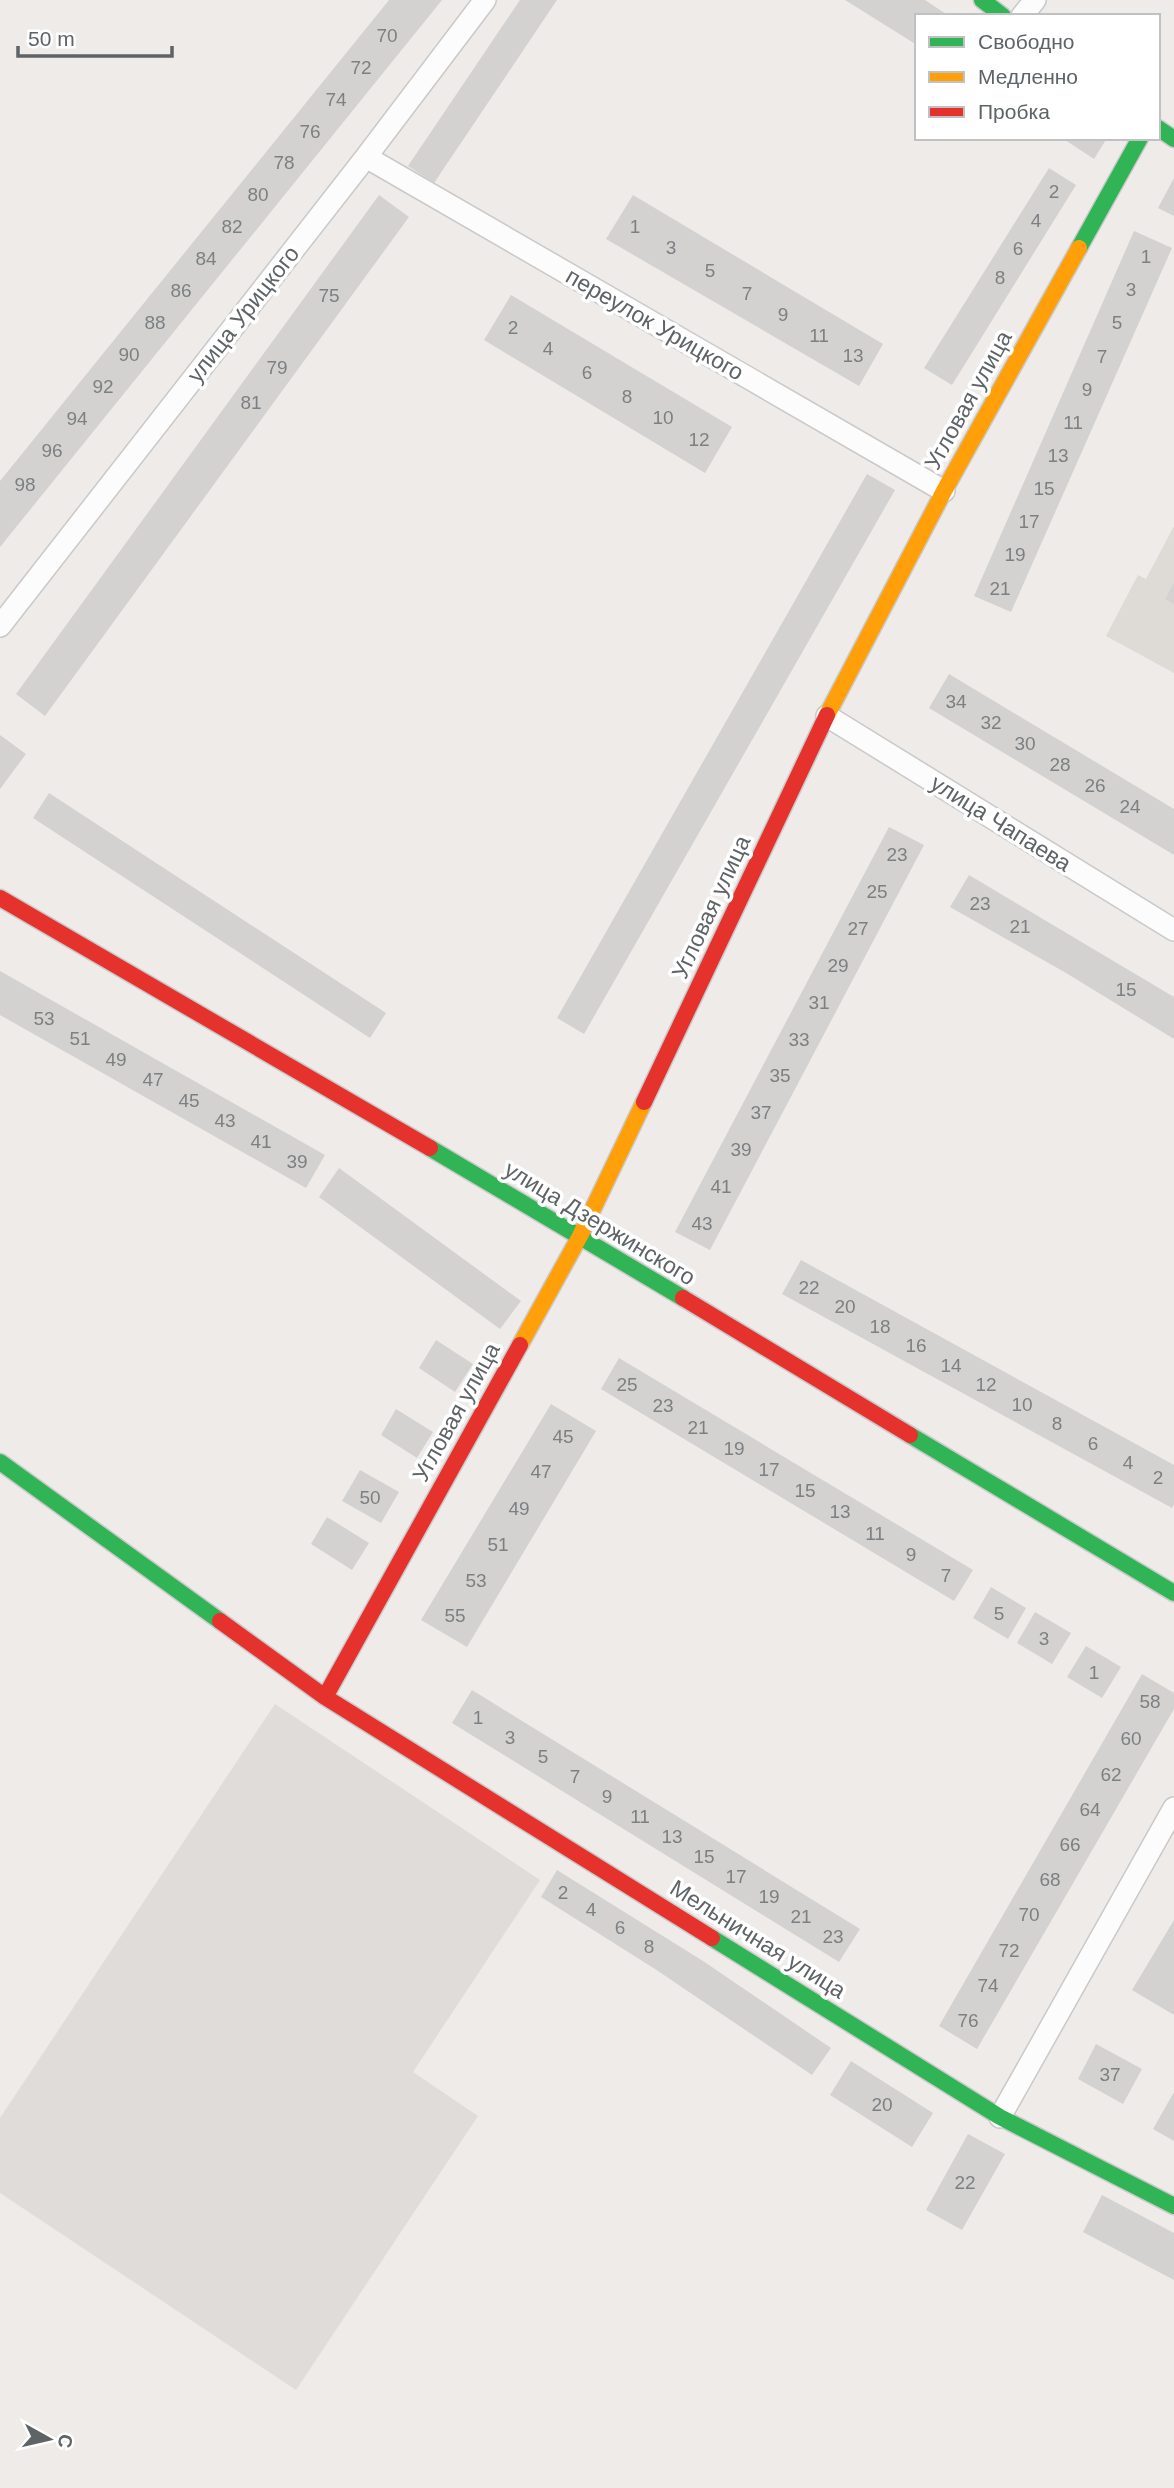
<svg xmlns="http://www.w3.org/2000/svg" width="1174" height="2488" font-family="Arial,sans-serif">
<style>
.industrial{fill:#dfdcda}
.education{fill:#dedbd6}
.building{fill:#d4d2d1}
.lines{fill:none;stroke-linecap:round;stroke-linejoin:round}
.street-casing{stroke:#cac9c9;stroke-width:24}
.fast-casing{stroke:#c9c9c9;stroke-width:19}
.slow-casing{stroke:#c9c9c9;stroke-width:19}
.jam-casing{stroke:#c9c9c9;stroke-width:19}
.street{stroke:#fcfcfc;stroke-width:21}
.fast{stroke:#30b455;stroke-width:16}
.slow{stroke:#ff9f0a;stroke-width:16}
.jam{stroke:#e5322d;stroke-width:16}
.labels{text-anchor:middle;stroke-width:7;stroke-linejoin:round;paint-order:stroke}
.number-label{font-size:19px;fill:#7d8082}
.street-label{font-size:23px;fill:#5e6366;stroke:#fff}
</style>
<rect width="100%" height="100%" fill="#eeebe8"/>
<!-- industrial -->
<path class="industrial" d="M275,1704L540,1880L413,2072L478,2116L296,2390L0,2193V2118Z"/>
<!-- education -->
<path class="education" d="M1174,526V673L1106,636L1138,575L1146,579Z"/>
<!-- building -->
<path class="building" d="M389,0H442L0,547V481Z
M520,0H557L434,183L408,166Z
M845,0H925L949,16H917V45Z
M1062,138H1107L1094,159Z
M1049,168L1076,185L952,385L924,368Z
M1174,178V216L1158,208Z
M379,195L409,217L45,716L16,694Z
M633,195L883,344L859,386L606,239Z
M1134,231L1172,248L1011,612L974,596Z
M511,295L732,427L705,473L484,340Z
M867,474L895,490L584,1034L557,1018Z
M1174,583V604L1165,599Z
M949,674L1174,809V855L929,708Z
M0,735L26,754L0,789Z
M49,793L386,1013L370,1038L33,818Z
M889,827L924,845L710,1250L675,1232Z
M969,875L1174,997V1039L1066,973L950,907Z
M0,971L325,1155L306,1188L0,1015Z
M339,1168L521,1301L500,1329L319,1197Z
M801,1260L1174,1465V1504L1172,1508L782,1294Z
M436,1340L473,1364L455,1392L419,1368Z
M619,1358L973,1570L954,1601L601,1389Z
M551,1404L596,1431L467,1647L421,1620Z
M396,1409L433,1432L417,1458L381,1435Z
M360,1470L399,1492L381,1523L342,1501Z
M327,1517L369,1543L352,1570L311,1544Z
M991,1587L1026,1608L1008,1639L973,1618Z
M1035,1612L1071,1633L1052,1664L1017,1643Z
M1086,1646L1121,1667L1102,1698L1067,1677Z
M1142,1674L1174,1693V1709L977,2049L939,2026Z
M472,1690L860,1929L839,1962L452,1723Z
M557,1870L703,1961L831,2048L812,2075L655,1969L541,1897Z
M1174,1920V2015L1132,1990Z
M1096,2044L1142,2069L1123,2104L1078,2079Z
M851,2061L933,2113L912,2147L830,2095Z
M1174,2092V2141L1153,2129Z
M968,2134L1005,2154L962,2230L926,2210Z
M1102,2195L1174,2233V2280L1083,2232Z"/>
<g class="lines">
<defs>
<path id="street" d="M1022,16L1035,0
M366,157L944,491
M0,626L366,157L485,0
M827,716L1174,930
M1000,2117L1174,1808"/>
<path id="fast" d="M982,0L1003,16
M1158,128L1174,139
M1079,248L1140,138
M430,1148L683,1298
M910,1435L1174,1593
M0,1462L220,1621
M712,1938L1000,2117L1174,2206"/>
<path id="slow" d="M827,715L944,491L1079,248
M520,1345L580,1236L644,1102"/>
<path id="jam" d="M0,898L430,1148
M644,1102L827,715
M683,1298L910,1435
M220,1621L325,1697L712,1938
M325,1697L520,1345"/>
</defs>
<!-- street casing -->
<use href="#street" class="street-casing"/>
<!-- fast casing -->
<use href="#fast" class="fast-casing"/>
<!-- slow casing -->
<use href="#slow" class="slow-casing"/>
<!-- jam casing -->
<use href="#jam" class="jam-casing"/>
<!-- street -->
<use href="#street" class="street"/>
<!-- fast -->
<use href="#fast" class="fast"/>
<!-- slow -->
<use href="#slow" class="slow"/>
<!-- jam -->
<use href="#jam" class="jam"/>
</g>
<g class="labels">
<!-- number labels -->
<g class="number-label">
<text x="387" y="42">70</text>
<text x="361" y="74">72</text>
<text x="336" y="106">74</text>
<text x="310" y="138">76</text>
<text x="284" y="169">78</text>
<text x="1054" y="198">2</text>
<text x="258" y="201">80</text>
<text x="1036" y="227">4</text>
<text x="232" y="233">82</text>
<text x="635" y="233">1</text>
<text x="671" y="254">3</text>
<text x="1018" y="255">6</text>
<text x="1146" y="263">1</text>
<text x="206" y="265">84</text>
<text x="710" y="277">5</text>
<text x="1000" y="284">8</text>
<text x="1131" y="296">3</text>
<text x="181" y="297">86</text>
<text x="747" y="300">7</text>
<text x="329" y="302">75</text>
<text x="783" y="321">9</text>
<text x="155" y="329">88</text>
<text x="1117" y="329">5</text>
<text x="513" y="334">2</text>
<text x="819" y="342">11</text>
<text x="548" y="355">4</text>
<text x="129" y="361">90</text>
<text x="853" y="362">13</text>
<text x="1102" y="363">7</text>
<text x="277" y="374">79</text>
<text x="587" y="379">6</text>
<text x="103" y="393">92</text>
<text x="1087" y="396">9</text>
<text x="627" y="403">8</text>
<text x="251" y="409">81</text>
<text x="663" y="424">10</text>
<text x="77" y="425">94</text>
<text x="1073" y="429">11</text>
<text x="699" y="446">12</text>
<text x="52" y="457">96</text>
<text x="1058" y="462">13</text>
<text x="25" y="491">98</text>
<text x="1044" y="495">15</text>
<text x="1029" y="528">17</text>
<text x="1015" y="561">19</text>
<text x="1000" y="595">21</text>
<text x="956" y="708">34</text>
<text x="991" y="729">32</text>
<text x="1025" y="750">30</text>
<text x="1060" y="771">28</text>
<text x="1095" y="792">26</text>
<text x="1130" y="813">24</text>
<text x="897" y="861">23</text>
<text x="877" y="898">25</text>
<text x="980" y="910">23</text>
<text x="1020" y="933">21</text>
<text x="858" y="935">27</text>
<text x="838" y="972">29</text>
<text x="1126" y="996">15</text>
<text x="819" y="1009">31</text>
<text x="44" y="1025">53</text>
<text x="80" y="1045">51</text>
<text x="799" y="1046">33</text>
<text x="116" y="1066">49</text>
<text x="780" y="1082">35</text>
<text x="153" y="1086">47</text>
<text x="189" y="1107">45</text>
<text x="761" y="1119">37</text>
<text x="225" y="1127">43</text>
<text x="261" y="1148">41</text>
<text x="741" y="1156">39</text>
<text x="297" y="1168">39</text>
<text x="721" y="1193">41</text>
<text x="702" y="1230">43</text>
<text x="809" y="1294">22</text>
<text x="845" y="1313">20</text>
<text x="880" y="1333">18</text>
<text x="916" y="1352">16</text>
<text x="951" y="1372">14</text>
<text x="627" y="1391">25</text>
<text x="986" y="1391">12</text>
<text x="1022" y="1411">10</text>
<text x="663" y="1412">23</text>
<text x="1057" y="1430">8</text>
<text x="698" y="1434">21</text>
<text x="563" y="1443">45</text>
<text x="1093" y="1450">6</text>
<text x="734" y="1455">19</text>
<text x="1128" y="1469">4</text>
<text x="769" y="1476">17</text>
<text x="541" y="1478">47</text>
<text x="1158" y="1484">2</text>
<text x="805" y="1497">15</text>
<text x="370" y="1504">50</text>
<text x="519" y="1515">49</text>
<text x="840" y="1518">13</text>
<text x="875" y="1540">11</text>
<text x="498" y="1551">51</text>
<text x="911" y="1561">9</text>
<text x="946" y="1582">7</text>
<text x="476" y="1587">53</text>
<text x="999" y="1620">5</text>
<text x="455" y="1622">55</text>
<text x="1044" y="1645">3</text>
<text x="1094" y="1679">1</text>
<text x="1150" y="1708">58</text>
<text x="478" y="1724">1</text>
<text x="510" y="1744">3</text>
<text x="1131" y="1745">60</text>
<text x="543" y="1763">5</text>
<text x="1111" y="1781">62</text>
<text x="575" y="1783">7</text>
<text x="607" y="1803">9</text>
<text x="1090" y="1816">64</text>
<text x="640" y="1823">11</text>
<text x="672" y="1843">13</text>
<text x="1070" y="1851">66</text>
<text x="704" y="1863">15</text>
<text x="736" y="1883">17</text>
<text x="1050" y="1886">68</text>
<text x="563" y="1899">2</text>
<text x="769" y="1903">19</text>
<text x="591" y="1916">4</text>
<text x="1029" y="1921">70</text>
<text x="801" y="1923">21</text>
<text x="620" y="1934">6</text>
<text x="833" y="1943">23</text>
<text x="649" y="1953">8</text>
<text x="1009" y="1957">72</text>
<text x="988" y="1992">74</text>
<text x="968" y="2027">76</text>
<text x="1110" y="2081">37</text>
<text x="882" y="2111">20</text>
<text x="965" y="2189">22</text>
</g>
<!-- street labels -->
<g class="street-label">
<text transform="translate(243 314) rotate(-52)" y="8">улица Урицкого</text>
<text transform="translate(655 324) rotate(30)" y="8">переулок Урицкого</text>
<text transform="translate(968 400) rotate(-61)" y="8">Угловая улица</text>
<text transform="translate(1001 823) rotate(32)" y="8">улица Чапаева</text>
<text transform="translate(711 907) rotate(-65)" y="8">Угловая улица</text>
<text transform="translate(600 1223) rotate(31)" y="8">улица Дзержинского</text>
<text transform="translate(456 1412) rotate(-61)" y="8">Угловая улица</text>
<text transform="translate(758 1939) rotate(32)" y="8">Мельничная улица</text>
</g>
</g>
<!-- legend -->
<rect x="915" y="14" width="245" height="126" fill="#ffffff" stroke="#bfc1c2" stroke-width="2"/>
<rect x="929" y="37" width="35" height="10" fill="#30b455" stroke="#bfc1c2" stroke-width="2"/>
<text x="978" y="49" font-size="21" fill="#5e6366">Свободно</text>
<rect x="929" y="72" width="35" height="10" fill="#ff9f0a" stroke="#bfc1c2" stroke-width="2"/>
<text x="978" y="84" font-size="21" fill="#5e6366">Медленно</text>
<rect x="929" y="107" width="35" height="10" fill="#e5322d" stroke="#bfc1c2" stroke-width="2"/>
<text x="978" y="119" font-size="21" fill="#5e6366">Пробка</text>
<!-- north arrow -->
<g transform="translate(49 2439) rotate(98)" stroke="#ffffff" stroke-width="5" paint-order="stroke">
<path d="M0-5L12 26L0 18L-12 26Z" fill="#5e6366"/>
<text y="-10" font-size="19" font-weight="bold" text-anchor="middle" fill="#5e6366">С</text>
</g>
<!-- scale -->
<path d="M18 46v10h154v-10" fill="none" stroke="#5e6366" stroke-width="3.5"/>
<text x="28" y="46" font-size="21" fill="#5e6366" stroke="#ffffff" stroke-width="5" paint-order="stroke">50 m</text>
</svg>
